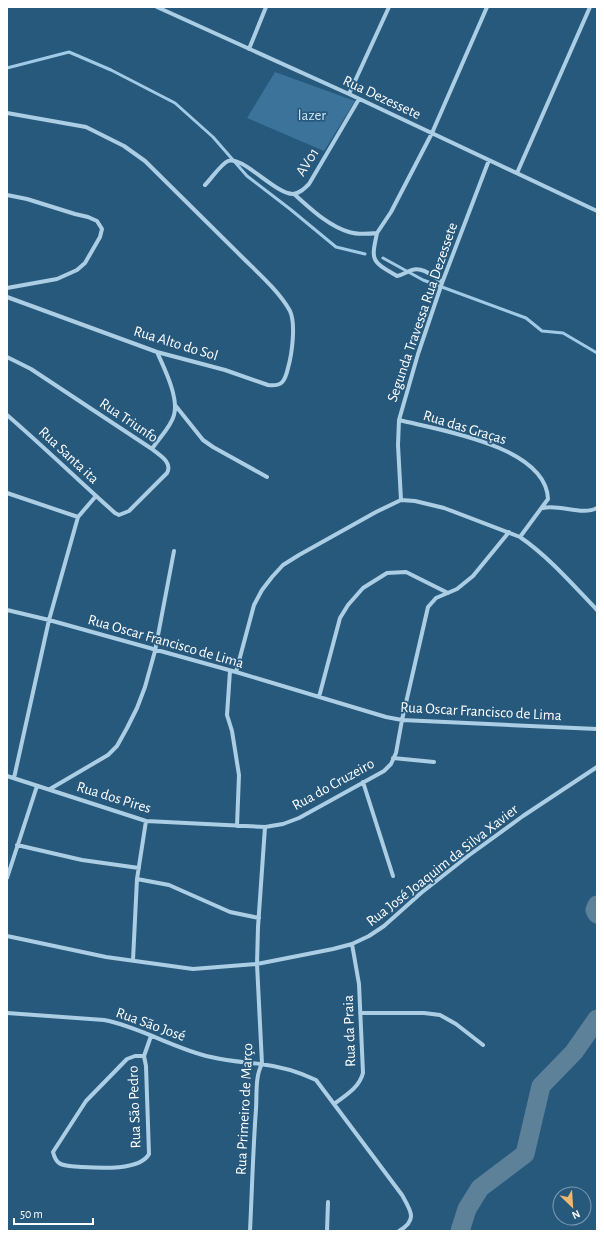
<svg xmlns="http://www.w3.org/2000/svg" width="604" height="1238" font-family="'Alegreya Sans',sans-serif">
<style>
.green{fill:#3b739a}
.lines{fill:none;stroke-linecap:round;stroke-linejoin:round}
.stream{stroke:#a0cae5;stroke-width:3}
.river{stroke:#5d8199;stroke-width:19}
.minor{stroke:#accee4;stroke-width:4}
.labels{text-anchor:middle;stroke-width:3.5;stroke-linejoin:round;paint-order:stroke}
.street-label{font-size:15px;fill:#fff;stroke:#27597d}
.park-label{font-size:15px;fill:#cfe5f4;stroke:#27597d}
</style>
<rect width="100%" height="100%" fill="#27597d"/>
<!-- green -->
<path class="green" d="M275,72L355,101L324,151L247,118Z"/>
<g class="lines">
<!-- stream -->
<path class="stream" d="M7,68L69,52L111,70L175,103L213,137L247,176L290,209L336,247L365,254
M383,258L423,280L526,318L542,331L563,333L597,353"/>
<!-- river -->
<path class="river" d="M597,905L595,910L597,914
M460,1231L467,1209L480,1188L525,1154L541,1086L574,1052L597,1019"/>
<!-- minor -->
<path class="minor" d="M157,7L349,94L597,211
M249,49L266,7
M349,94L389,7
M7,113L86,127L124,146L145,161C177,193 209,224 241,256C257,272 279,291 290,311C296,324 292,354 288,368C285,381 282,387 268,385L225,370L157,352L7,297
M517,173L590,7
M205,185C211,179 221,164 228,161C242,155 275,194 293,194C300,193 304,189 309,184L359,99
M294,194C310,208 328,226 349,232C358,235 368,234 377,233L391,212L432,133L487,7
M7,195L27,199L75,214L88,217L97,221L102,229L100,237L85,263L77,270L57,279L7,288
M377,233C371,261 371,261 397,276C403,275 406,272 412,270C422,266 434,277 442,282
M7,357L31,369L152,449C159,455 173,462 167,473L129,511L119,515L115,513C79,481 44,447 7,415
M175,405L203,440L213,447L267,477
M399,420C439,430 546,446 548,499L520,537
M152,449C159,438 171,427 174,415C179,397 164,368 157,352
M7,493L78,517
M401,500L398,445L399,420L418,354L442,283L489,160
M543,508C560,504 582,516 597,508
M7,610L49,620L236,672L386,717L402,720L597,729
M230,671L227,715L232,731L239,775L237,826
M236,672L254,605L262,590L272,577L283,565L299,555L376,512L401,500L415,501L444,508L520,537C549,557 573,585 597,610
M319,697L340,618L348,605L363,588L387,573L406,572L448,593
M393,758L434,762
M7,776L146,821L265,827L283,824L299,818L384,771L391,764L396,753L402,720L428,607L436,598L457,589L473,576L509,532
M14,778L49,620L78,517L96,496
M363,782L393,876
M50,789L108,755L117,746L127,728L137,708L145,687L155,651L174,551
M17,845L82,860L139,868
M7,878L37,786
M137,879L169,885L230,912L259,918
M7,936L106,957L193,969L257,964L333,949L352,944L369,936L384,926L421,893L468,856L523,816L597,767
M133,960L137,879L146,821
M7,1013L104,1020C141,1027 174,1049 211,1057C227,1061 243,1062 260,1064C278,1066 299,1072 316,1080L402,1195C411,1211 418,1220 399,1231
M360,1013H424L440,1015L456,1024L483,1045
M144,1056H135L127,1059L86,1101L53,1152C54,1156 55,1160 59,1163C65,1167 74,1166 81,1167C98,1168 140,1171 149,1154L146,1066L144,1056L151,1036
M334,1104C346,1095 359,1088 363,1073L359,984L352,944
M250,1231C252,1190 253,1150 256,1109C257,1095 255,1076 262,1064L257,964L258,927L265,827
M327,1231L328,1202"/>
</g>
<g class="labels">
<!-- street labels -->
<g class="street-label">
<text transform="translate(382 97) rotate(25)" y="5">Rua Dezessete</text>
<text transform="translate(307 162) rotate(-58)" y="5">AV01</text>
<text transform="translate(422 312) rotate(-71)" y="5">Segunda Travessa Rua Dezessete</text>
<text transform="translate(176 343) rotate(17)" y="5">Rua Alto do Sol</text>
<text transform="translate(129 420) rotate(34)" y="5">Rua Triunfo</text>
<text transform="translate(465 427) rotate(17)" y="5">Rua das Graças</text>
<text transform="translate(69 455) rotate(43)" y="5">Rua Santa ita</text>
<text transform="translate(166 641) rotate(16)" y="5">Rua Oscar Francisco de Lima</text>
<text transform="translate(481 711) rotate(3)" y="5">Rua Oscar Francisco de Lima</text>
<text transform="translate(333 784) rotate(-29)" y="5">Rua do Cruzeiro</text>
<text transform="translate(114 797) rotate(17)" y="5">Rua dos Pires</text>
<text transform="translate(442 865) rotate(-38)" y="5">Rua José Joaquim da Silva Xavier</text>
<text transform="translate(151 1024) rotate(20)" y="5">Rua São José</text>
<text transform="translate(349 1031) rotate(-92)" y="5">Rua da Praia</text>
<text transform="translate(134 1107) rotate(-92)" y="5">Rua São Pedro</text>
<text transform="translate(244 1109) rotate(-87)" y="5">Rua Primeiro de Março</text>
</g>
<!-- park labels -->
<g class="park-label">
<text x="312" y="120">lazer</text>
</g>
</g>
<!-- border -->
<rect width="604" height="1238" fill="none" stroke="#ffffff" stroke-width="16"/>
<!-- north arrow -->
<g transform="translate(572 1206) rotate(155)"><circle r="19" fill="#27597d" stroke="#7d9bb1"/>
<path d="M0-3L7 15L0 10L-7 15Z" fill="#edb772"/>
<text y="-6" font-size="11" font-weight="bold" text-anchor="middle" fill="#ffffff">N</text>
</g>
<!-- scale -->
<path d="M14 1218v6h79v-6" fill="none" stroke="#ffffff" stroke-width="2"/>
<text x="20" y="1218" font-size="12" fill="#ffffff" stroke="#27597d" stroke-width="3" paint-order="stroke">50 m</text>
</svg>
